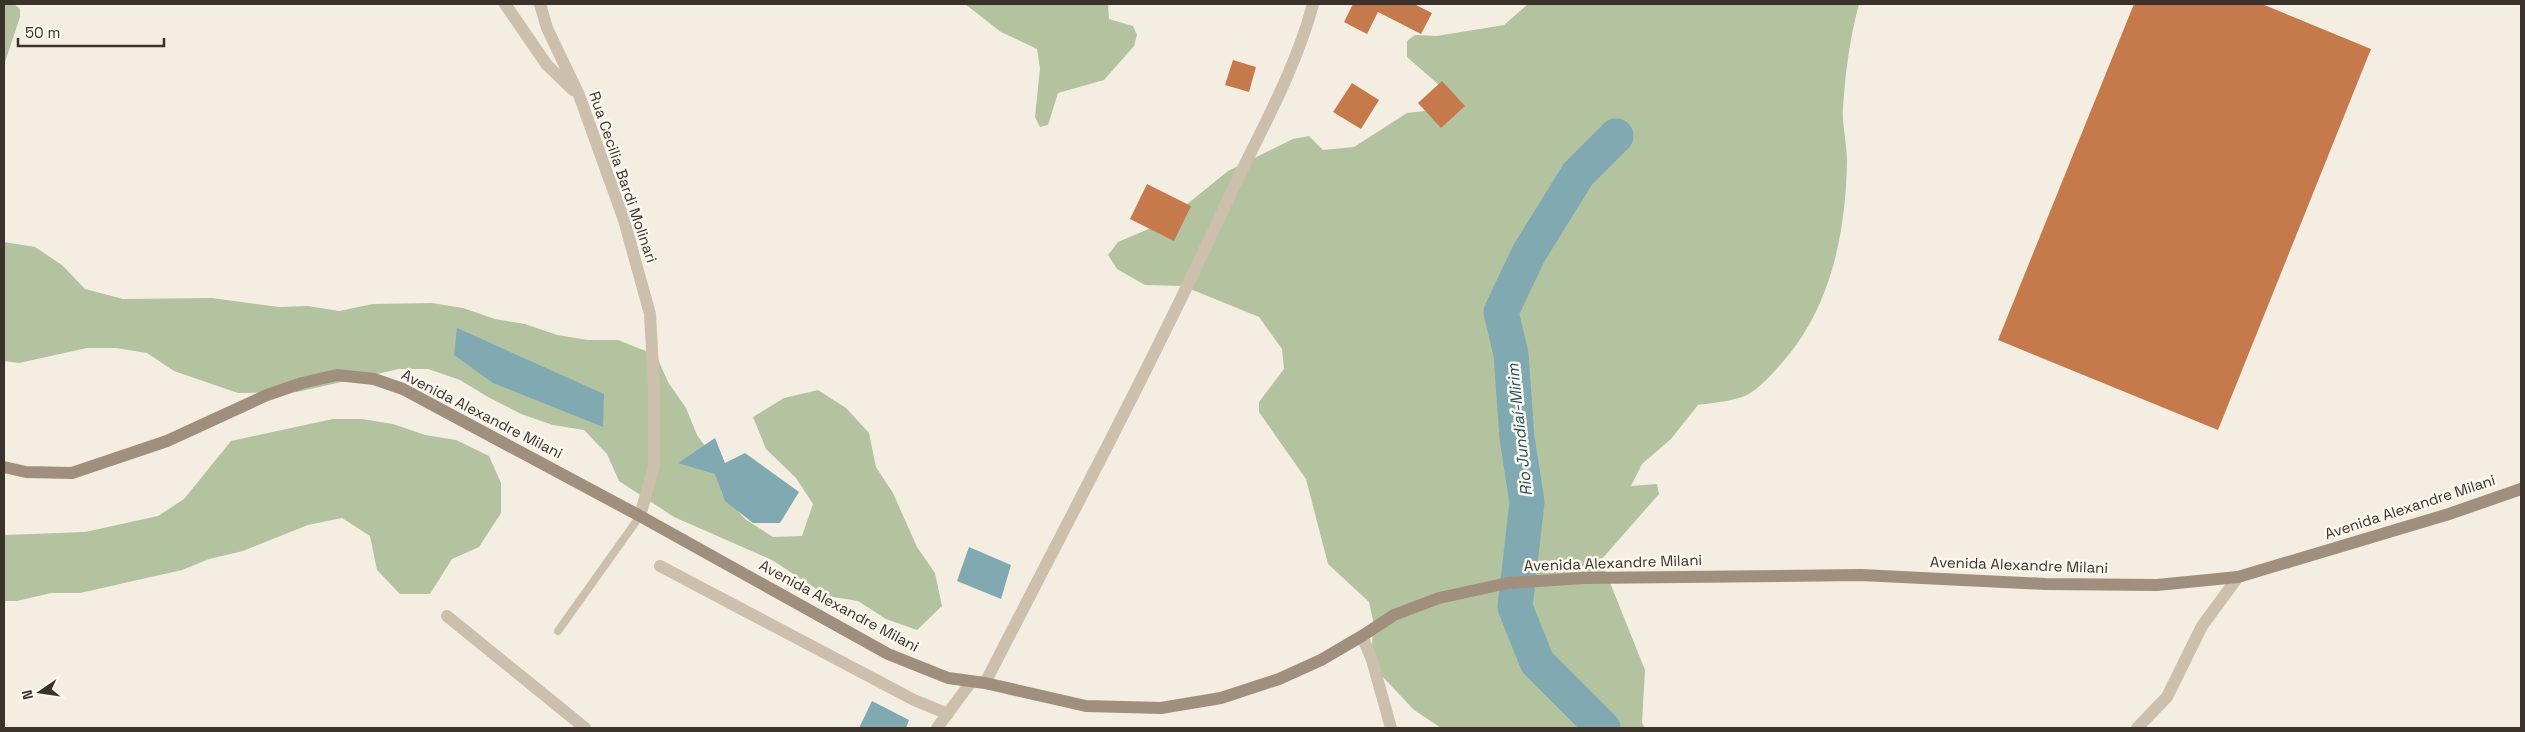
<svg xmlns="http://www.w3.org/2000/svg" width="2525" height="732" font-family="'Space Grotesk',sans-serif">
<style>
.green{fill:#b3c3a0}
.water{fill:#80a9b1}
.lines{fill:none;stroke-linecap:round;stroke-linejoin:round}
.river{stroke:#80a9b1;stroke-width:35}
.building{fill:#c67a4c}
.lane{stroke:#ccbfac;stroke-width:8}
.street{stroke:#ccbfac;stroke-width:12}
.secondary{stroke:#a08f7d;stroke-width:12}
.labels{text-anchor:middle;stroke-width:5;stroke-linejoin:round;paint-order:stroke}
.street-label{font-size:15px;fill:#3b322b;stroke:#fbf7ee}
.water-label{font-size:16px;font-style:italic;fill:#20515d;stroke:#fbf7ee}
</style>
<rect width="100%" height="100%" fill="#f4ede1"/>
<!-- green -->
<path class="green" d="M4,4H14L20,9V17L4,65Z
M965,4H1108L1109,19L1133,26L1137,35L1134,46L1104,80L1058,93L1048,125L1040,127L1035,117L1040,68L1037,49L1001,32Z
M1528,4H1859C1850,37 1845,74 1843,109C1842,126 1847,144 1847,161C1846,234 1830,311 1780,365C1769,377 1755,394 1739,398C1726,402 1711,403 1698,405L1671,439L1642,464L1631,486L1657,484L1659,494L1601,560L1645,670L1642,723L1645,728H1441L1414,710L1382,676L1372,650L1373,620L1369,602L1328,564L1306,479L1259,412V402L1284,369L1282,349L1259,317L1183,286L1145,285L1117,269L1108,255L1118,242L1165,222L1228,171L1293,139L1309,136L1323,150L1354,147L1407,113L1442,109L1447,92L1407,57V41L1415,35L1437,36L1504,25Z
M4,242L35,247L62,265L85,289L123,299L212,298L279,307L308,306L339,311L373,304L432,303L463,308L495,319L525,324L557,335L588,340H618L656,355L668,382L686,408L697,435L715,460L722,494L745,519L773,537L802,536L813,504L796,478L766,449L753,417L784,398L818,390L846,408L869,433L876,467L893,493L917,547L935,573L942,606L917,630L886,619L858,601L827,596L772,560L674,517L619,481L607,454L584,430L553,425L521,414L488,397L460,380L428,369H399L297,392L238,393L174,371L147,353L116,348H87L19,363L4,361Z
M333,419H362L393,424L425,435L456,440L489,456L501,483V513L479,547L452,559L430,594H400L377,570L370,536L342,518L308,525L243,551L209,559L182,570L80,593H51L17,601H4V535L85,532L158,516L184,499L231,441Z"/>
<!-- water -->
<path class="water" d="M457,328L604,394L603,427L493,383L454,355Z
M715,438L725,463L745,453L799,492L780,523H753L725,501L715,474L678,463Z
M969,547L1011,565L1001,599L957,581Z
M872,701L909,720L906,728H859Z"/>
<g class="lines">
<!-- river -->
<path class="river" d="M1603,728L1537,662L1515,607L1527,502L1517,438L1511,354L1501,312L1529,253L1578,174L1616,136"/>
</g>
<!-- building -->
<path class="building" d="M1353,4H1414L1432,13L1421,34L1378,12L1367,34L1344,22Z
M2134,4H2262L2371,49L2218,430L1998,340Z
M1233,60L1256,67L1249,92L1225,85Z
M1442,81L1465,106L1441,128L1418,103Z
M1352,83L1379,100L1361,129L1333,112Z
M1147,184L1191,206L1174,241L1130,219Z"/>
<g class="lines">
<!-- lane -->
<path class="lane" d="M558,631L640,516"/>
<!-- street -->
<path class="street" d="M505,4L547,65L573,90
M540,4L547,28L579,95L624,220L650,314L654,386V466L640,516
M660,566L914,700L948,714
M447,616L585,728
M1362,636L1372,660L1391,728
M985,683C1068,521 1154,361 1230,195C1259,134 1296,69 1313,4
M937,728L971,682
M2137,728L2167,697L2202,626L2238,577"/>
<!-- secondary -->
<path class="secondary" d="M4,467L26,472L72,473L167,441L267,395L302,383L337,375L374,379L403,389L640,516L888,654L948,678L985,683L1086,706L1161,708L1221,698L1279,679L1321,660L1362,636L1394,615L1439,598L1508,583L1584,578L1861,575L2045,584L2157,585L2238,577L2449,514L2521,489"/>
</g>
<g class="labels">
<!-- street labels -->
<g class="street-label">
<text transform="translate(623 177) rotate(71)" y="5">Rua Cecilia Bardi Molinari</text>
<text transform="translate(482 414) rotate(27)" y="5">Avenida Alexandre Milani</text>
<text transform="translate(2410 507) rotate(-18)" y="5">Avenida Alexandre Milani</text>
<text transform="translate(1613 563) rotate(-2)" y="5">Avenida Alexandre Milani</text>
<text transform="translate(2019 565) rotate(2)" y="5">Avenida Alexandre Milani</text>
<text transform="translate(839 606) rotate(28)" y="5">Avenida Alexandre Milani</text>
</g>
<!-- water labels -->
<g class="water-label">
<text transform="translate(1519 430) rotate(-96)" y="6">Rio Jundiaí-Mirim</text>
</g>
</g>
<!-- border -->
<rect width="2525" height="732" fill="none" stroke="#3b322b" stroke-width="10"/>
<!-- north arrow -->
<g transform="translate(40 692) rotate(257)" stroke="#fbf7ee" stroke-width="4" paint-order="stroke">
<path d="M0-4L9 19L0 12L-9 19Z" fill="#3b322b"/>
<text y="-8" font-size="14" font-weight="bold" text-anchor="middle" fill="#3b322b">N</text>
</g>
<!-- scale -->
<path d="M18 38v8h146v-8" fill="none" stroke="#3b322b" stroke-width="2.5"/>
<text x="25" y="38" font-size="15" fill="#3b322b" stroke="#fbf7ee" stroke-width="4" paint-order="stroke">50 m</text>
</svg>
